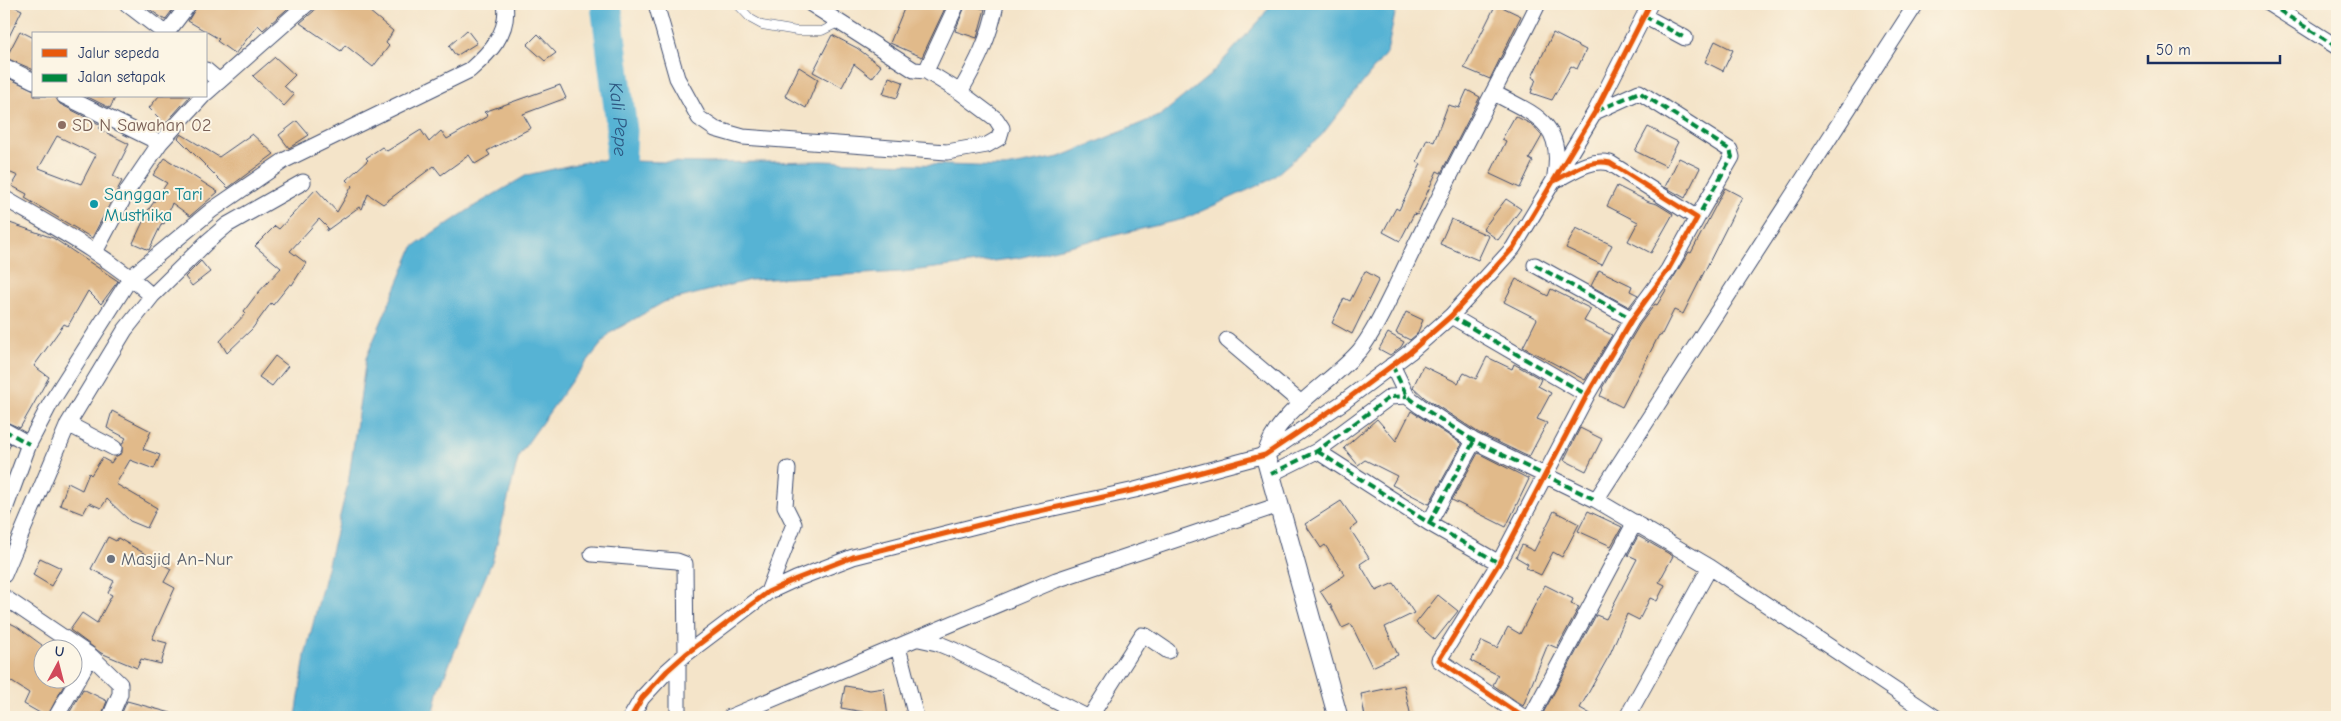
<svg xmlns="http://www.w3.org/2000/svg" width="2341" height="721" font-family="'Comic Neue',sans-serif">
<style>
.water{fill:#56b3d4;stroke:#387199}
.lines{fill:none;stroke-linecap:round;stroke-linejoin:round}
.river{stroke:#56b3d4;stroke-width:31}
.building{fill:#e1ba8a;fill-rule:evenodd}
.service-casing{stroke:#3c4a6e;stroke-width:9}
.minor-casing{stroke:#3c4a6e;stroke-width:17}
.tertiary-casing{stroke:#3c4a6e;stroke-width:21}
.service{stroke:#fff;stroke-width:8}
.minor{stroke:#fff;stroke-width:15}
.tertiary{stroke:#fff;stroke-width:19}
.quiet{stroke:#00873e;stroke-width:4;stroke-dasharray:8 4;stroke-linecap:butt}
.cycleway-casing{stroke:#fcf5e5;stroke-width:8}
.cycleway{stroke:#e8590c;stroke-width:5}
.education-dot{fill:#8d6e63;stroke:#fcf5e5;stroke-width:2}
.culture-dot{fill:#0f9aa8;stroke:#fcf5e5;stroke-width:2}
.worship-dot{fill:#6b7280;stroke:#fcf5e5;stroke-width:2}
.labels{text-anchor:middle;stroke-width:4;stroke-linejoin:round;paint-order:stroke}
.education-label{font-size:18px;fill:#785e54;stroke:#fcf5e5;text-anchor:start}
.culture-label{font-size:18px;fill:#0d838f;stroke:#fcf5e5;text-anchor:start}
.worship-label{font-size:18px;fill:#5b616d;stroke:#fcf5e5;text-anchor:start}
.water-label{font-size:19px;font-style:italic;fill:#2d5781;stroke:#fcf5e5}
</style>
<rect width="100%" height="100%" fill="#fcf5e5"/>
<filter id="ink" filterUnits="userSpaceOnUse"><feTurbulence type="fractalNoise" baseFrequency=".02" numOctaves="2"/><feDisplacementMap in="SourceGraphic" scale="10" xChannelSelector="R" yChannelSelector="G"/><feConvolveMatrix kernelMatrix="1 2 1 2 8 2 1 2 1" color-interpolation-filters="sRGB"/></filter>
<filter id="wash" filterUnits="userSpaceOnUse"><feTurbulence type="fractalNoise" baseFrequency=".0096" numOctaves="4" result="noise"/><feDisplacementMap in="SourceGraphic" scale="20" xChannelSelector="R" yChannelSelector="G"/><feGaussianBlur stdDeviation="1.12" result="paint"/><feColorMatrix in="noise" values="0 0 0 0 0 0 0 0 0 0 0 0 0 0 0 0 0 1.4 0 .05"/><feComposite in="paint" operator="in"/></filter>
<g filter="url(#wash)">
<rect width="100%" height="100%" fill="#f4e4c9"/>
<!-- water -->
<path class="water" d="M1271,4H1397L1387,52L1321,136L1270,180L1184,219L1018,258L902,272L750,280L664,302L610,333L570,383L519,455L493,559L439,689L433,717H296L305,656L348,484L366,358L413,247L476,205L527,175L594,160L702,163L822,161L1005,167L1060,157L1161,115L1209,76L1260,20Z"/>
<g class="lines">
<!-- river -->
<path class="river" id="s1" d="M606,4L622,131L618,204"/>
</g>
<g id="blocks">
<!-- building -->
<path class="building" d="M4,4H9L22,10L4,47Z
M142,4H177L165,20Z
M198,4H293L263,30L258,25L235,54L217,41L219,39L188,21Z
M316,4H374L369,11L393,31L386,43L389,46L373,67L345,45L341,51L300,23L314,11Z
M906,4H947L922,57L890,43Z
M966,4L985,9L977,38L955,31Z
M1496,4L1521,16L1490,79L1464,68Z
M467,30L477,43L456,56L449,46Z
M20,31L34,38V70L6,58Z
M1553,33L1586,50L1577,69L1571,66L1552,100L1531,93L1536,79L1532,77Z
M538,34L556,53L545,61L527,45Z
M832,35L857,48L881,66L872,78L854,64L842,87L813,72Z
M1715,41L1733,50L1723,71L1705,62Z
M275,57L295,75L284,86L294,95L284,106L253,76Z
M799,67L818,79L806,108L785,96Z
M4,76L34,90V96H55L60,104L101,125L99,129L129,144L113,176L122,181L92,238L25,198L27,194L12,186L18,176L4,170V127L9,113L4,111ZM57,136L96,155L81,184L39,168Z
M889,77L903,82L897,98L883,94Z
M560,85L566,98L523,114L531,128L487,151L490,155L475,164L469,155L441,175L434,166L383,204L368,194L362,209L359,207L326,231L328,228L319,219L290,251L306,263L292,285L290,284L273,305L271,303L252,329L227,353L220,341L246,313L244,311L256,295L281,268L255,246L275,226L279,229L316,189L337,212L352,186L346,180L368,160L366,158L382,147L387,151L421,130L429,142L441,131L447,139L488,116L484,112Z
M1467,90L1480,97L1441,173L1437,171L1417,215L1414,214L1400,241L1383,232L1396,208L1399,210L1421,164L1417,162L1427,139L1434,142L1448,105L1459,108Z
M86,96H116L110,108Z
M159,96H190L165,124L149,108Z
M1515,116L1531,124L1542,136L1529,159L1533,161L1520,188L1490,174L1506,141L1502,139Z
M297,121L309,135L289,148L279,135Z
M1648,127L1678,142L1666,166L1635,151Z
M181,134L219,157L252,134L274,154L228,188L178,138Z
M165,158L218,192L190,216L172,203L164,224L162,223L149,250L133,243L149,209L167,183L153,175Z
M1679,158L1700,168L1685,198L1665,187Z
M1617,186L1649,202L1657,204L1673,214L1651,253L1628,241L1638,222L1607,206Z
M1725,188L1742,197L1683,314L1674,310L1661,336L1659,335L1622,407L1600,396L1603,389L1602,388L1640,324L1655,304L1657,305L1689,252L1691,253Z
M1506,199L1521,209L1498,240L1483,229Z
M1451,219L1489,236L1478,260L1440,244Z
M4,221L53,238L118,281L101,304L88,291L68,326L64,324L34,366L49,377L20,428L4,421Z
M1576,228L1612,245L1602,265L1566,248Z
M201,261L210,272L192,286L185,277Z
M1599,270L1632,286L1630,291L1638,295L1629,307L1591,286Z
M1365,271L1379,279L1352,334L1332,323L1344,298L1350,301Z
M1516,279L1548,296L1551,289L1591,309L1584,321L1612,335L1585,380L1523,347L1537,319L1504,302Z
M1406,312L1423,320L1417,334L1410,340L1396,333Z
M1388,333L1404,342L1401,347L1390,355L1379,349Z
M275,356L288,366L272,386L259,377Z
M1487,357L1512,369L1514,364L1541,379L1538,386L1551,393L1537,419L1547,423L1529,457L1479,433L1425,398L1413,387L1423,366L1458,383L1464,373L1476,379Z
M112,411L151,431L143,449L160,455L154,469L130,460L116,484L157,508L147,528L130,521L107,499L101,508L89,503L83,514L60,505L68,483L82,490L89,473L91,475L102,458L111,463L115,457L122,453V444L126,438L107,428Z
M1411,411L1462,444L1429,504L1392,485L1397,476L1365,460L1358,465L1344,448L1377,419L1396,441Z
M1580,428L1602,439L1586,471L1564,460Z
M4,441L11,444L4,457Z
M1478,453L1529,479L1506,527L1452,500Z
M1341,501L1357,524L1350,529L1369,558L1360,564L1376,591L1394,583L1414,613L1385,627L1398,655L1372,667L1351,624L1342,628L1330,604L1329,605L1320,591L1345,575L1325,545L1321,548L1305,524Z
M1554,511L1579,524L1562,557L1553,552L1541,575L1526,568L1528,564L1516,557L1522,545L1534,551Z
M1588,511L1622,527L1611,546L1578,531Z
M1638,536L1673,556L1659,582L1665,585L1657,601L1650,598L1639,620L1627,614L1610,654L1580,708L1596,717H1541L1596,615L1606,619L1637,559L1628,555Z
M108,537L116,541L118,538L171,569L164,582L175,588L152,639L167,643L161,664L141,659L137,668L101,653L70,630L82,613L97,623L112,595L108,593L114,581L91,569Z
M40,558L61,568L51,586L33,575Z
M1545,585L1573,599L1571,604L1579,607L1557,648L1548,644L1523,706L1493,685L1498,675L1471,661L1482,641L1497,648L1508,627L1520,634Z
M1438,595L1458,611L1435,640L1416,623Z
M4,620L16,626L42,645V661L36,672L42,676V678H49L64,685L47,717L24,704L29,693L4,677Z
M1404,685L1411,717H1365L1361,694Z
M845,686L870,690L884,688L888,717H862L864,712L841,708Z
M83,689L107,701L101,717H67Z
M127,701L171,713L170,717H120Z"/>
</g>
</g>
<g filter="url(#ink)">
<use href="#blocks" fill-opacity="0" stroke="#3c4a6e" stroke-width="1"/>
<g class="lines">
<defs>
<path id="service" d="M737,4L751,19L762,25L797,31H822L840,22"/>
<path id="minor" d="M127,4L166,34
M656,4L677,78L699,118L715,129L743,137L947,152L987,145L999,138L1002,128L996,119L960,92L926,71L914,70L811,4
M2269,4L2337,47
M1644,16L1685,38
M166,34L189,4
M6,67L34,81
M206,70L219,81
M926,71L957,4
M960,92C977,63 990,37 996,4
M206,93L307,4
M1494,93C1533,114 1564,122 1555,175
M64,96L160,143L203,96
M1595,112L1639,92L1730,150L1732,157L1697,218
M4,198C55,228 108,256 152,296
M95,252L128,190L160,143
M1535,265L1632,319
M1451,316L1587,395
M1227,340L1301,403
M1392,365L1407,396L1420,406L1474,441L1596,500L1710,567L1935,717
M68,424L114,448
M4,430L29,444
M1317,451L1429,523L1499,563
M1265,455C1275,412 1332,383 1360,350C1375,331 1384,309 1395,288C1408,260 1421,233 1435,206C1468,138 1505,72 1538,4
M1271,474L1317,451L1390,397L1407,396
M1596,500L1916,4
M4,512L29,444L50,404L131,277L212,210L285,160L470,70C489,53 510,33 505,4
M1429,523L1474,441
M592,554L677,561L685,564L686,654
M4,575L68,424L125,330L152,296L207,242L227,225L303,182
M768,592L794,524L785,506L788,469
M4,597L91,656L56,717
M919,639L937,643L954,650L1087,717
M898,647L916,717
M91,656L120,684V694L110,717
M678,661V717
M631,717L642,698L667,671L686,654L768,592L796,579L853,557L1003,519L1135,490L1265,455L1342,403L1410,352L1451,316L1513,248L1595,112L1650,4
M730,717L1056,580L1279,505
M1090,717L1142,635L1146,636L1168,651
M1523,717L1439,660L1499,563L1587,395L1632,319L1668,270L1697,218L1610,163C1590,158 1572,172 1554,181
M1531,717L1635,522
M1627,717L1710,567"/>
<path id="tertiary" d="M1265,455L1338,717"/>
</defs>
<!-- service casing -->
<use href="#service" class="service-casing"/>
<!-- minor casing -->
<use href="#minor" class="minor-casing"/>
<!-- tertiary casing -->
<use href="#tertiary" class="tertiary-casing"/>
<!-- service -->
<use href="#service" class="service"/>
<!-- minor -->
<use href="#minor" class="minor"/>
<!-- tertiary -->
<use href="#tertiary" class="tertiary"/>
<!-- quiet -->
<path class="quiet" d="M2269,4L2337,47
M1644,16L1685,38
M1597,111L1639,92L1730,150L1732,157L1697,218
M1535,265L1632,319
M1451,316L1587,395
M1392,365L1407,396L1420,406L1474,441L1596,500
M4,430L29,444
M1317,451L1429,523L1499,563
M1271,474L1317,451L1390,397L1407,396
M1429,523L1474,441"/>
<defs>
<path id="cycleway" d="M631,717L642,698L667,671L686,654L768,592L796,579L853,557L1003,519L1135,490L1265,455L1342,403L1410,352L1451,316L1513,248L1595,112L1650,4
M1523,717L1439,660L1499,563L1587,395L1632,319L1668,270L1697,218L1610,163C1590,158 1572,172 1554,181"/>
</defs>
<!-- cycleway casing -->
<use href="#cycleway" class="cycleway-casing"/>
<!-- cycleway -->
<use href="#cycleway" class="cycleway"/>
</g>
</g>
<!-- markers -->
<circle class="education-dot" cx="62" cy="125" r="5"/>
<circle class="culture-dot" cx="94" cy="204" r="5"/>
<circle class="worship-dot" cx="111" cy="559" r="5"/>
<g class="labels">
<!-- education labels -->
<g class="education-label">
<text x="72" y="131">SD N Sawahan 02</text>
</g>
<!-- culture labels -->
<g class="culture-label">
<text x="104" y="200">Sanggar Tari<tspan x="104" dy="21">Musthika</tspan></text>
</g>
<!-- worship labels -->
<g class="worship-label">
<text x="121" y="565">Masjid An-Nur</text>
</g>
<!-- water labels -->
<g class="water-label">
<text dy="7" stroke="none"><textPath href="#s1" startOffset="116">Kali Pepe</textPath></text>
</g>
</g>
<!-- margin -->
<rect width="2341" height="721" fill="none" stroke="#fcf5e5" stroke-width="20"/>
<!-- legend -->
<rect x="32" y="32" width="175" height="65" fill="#fcf5e5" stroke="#a2a6af"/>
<rect x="42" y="49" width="25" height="8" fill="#e8590c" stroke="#a2a6af"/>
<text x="78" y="58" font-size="15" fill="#1b2f5e">Jalur sepeda</text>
<rect x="42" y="74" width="25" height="8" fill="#00873e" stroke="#a2a6af"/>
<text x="78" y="82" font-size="15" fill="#1b2f5e">Jalan setapak</text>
<!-- north arrow -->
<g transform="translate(58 664) rotate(7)"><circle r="24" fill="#fcf5e5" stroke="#a2a6af"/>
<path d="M0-4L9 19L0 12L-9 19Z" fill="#d1495b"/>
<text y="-8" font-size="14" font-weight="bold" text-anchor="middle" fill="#1b2f5e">U</text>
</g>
<!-- scale -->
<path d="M2148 55v8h132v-8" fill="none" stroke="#1b2f5e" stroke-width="2.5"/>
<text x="2156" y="55" font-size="15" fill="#1b2f5e" stroke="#fcf5e5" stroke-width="4" paint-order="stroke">50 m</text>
</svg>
